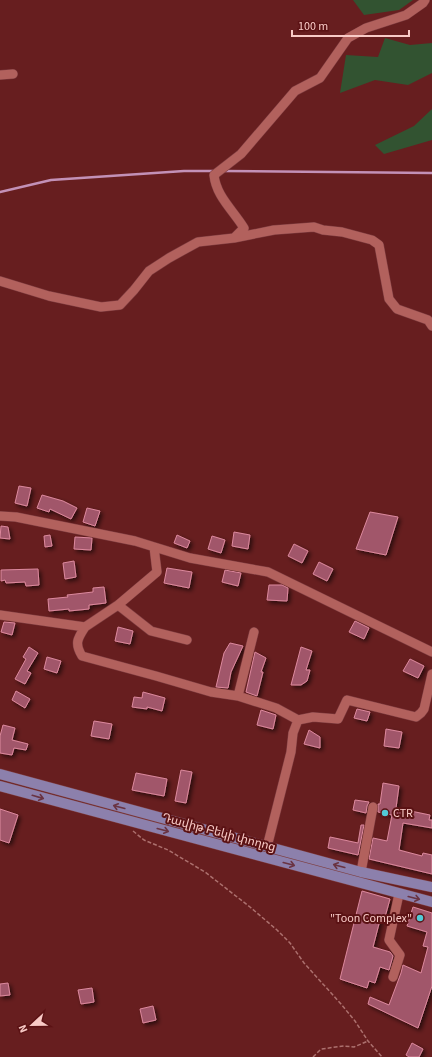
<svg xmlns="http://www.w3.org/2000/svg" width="432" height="1057" font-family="'Source Sans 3','Noto Sans Armenian',sans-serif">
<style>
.green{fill:#325331}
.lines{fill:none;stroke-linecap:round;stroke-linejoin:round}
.stream{stroke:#c391b7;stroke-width:2.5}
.building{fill:#a1566a;stroke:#dd899e;filter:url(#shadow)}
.minor-casing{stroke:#7e3d40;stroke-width:10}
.major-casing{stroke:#7e3d40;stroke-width:11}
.path{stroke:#ac706e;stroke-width:1.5;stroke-dasharray:4 2;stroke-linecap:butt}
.minor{stroke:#b2615d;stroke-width:9}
.major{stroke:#8c80ac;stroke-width:10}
.oneway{stroke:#6a3342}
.poi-dot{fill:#52cbd7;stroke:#5b1214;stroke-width:1.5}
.labels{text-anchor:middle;stroke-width:4;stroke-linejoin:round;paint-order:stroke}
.poi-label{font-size:12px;fill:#f8cac6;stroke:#5b1214;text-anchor:start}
.street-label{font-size:12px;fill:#f8cac6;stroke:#5b1214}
</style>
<defs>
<filter id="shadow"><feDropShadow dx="2.5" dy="2.5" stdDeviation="2" flood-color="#0009"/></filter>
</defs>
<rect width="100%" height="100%" fill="#671e1f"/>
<!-- green -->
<path class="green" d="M353,0H413L399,10L364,15Z
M385,38L410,45L432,43V73L408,85L375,80L340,93L346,55L378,57Z
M432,109V140L384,154L375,145L414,126Z"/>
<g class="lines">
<!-- stream -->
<path class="stream" d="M223,171L432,173
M0,192L51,180L184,171H214"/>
</g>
<!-- building -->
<path class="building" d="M19,486L31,488L27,506L15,503Z
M42,495L63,501L77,508L71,519L50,509L49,512L37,508Z
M87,508L100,511L95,526L83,522Z
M370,512L398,517L386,555L356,549Z
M1,526L8,527L10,539L0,538Z
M234,532L250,535L248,549L232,546Z
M50,535L52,546L45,547L44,536Z
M177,535L190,541L187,548L174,543Z
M212,536L225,540L221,553L208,549Z
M75,537L92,538L91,550L74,549Z
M294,544L308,551L302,563L288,556Z
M74,561L76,577L65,579L63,563Z
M319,562L333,569L327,581L313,574Z
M167,568L192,572L189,588L164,583Z
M38,569L39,585L26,586L25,582L6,583L5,580L1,581V570Z
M225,570L241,573L238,586L222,582Z
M269,585H282L288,588L287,601L267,600Z
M104,587L106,603L89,605V609L69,611V609L49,611L48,599L68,597L67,595L93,592V588Z
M355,621L369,628L364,639L349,632Z
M4,622L15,623L12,635L1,632Z
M118,627L133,631L130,644L115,641Z
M230,643L243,646L231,672L228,688L216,687L224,653Z
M29,647L38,653L27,671L31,673L25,684L15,679L26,659L23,657Z
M301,647L312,651L306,670H310L307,681L301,685H291Z
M255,652L266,658L261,672H263L257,696L246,692Z
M47,657L61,661L57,673L44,669Z
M410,659L424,666L418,678L403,671Z
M16,691L30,699L25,708L12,700Z
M143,692L165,698L162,711L147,707V709L132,707L134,697L142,698Z
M357,709L370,712L367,721L354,718Z
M261,710L276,715L273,729L257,725Z
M94,721L112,724L109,739L91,736Z
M3,725L15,728L12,740L28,744L26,750L14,748L12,755L0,753V736Z
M386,729L402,732L399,748L384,746Z
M309,730L320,737V748L304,744Z
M181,770L192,772L186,803L175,801Z
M136,773L167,779L164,796L132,790Z
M383,783L399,786L396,808L430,815L429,820H432V828L403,823L399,850L422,856L423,853L432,855V874L369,859L373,838L387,841L392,815L378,812V804H380Z
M355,800L369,802L367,806L366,813L353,810Z
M0,809L18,815L9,843L0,840Z
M361,825H364L358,855L328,848L330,837L358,843Z
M362,891L390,899L385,917L381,916L373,947L390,952L393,956L389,970L380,967L375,983L369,981L367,988L340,979Z
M413,907L432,913V986L418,1028L368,1004L370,997L389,1005L401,973L403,965L421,973L428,947L423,946L427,932L407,926Z
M8,983L10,995L0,996V984Z
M92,988L94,1002L81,1004L78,990Z
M153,1006L156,1020L143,1023L140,1009Z
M412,1043L423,1049L419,1057H409L406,1055Z"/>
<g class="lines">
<defs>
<path id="minor" d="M0,75L13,74
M234,238L274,230L314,227L323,230L342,232L372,240L379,245L389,299L397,309L428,320L432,326
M0,281L49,296L101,307L120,305L134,290L149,271L169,258L198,242L234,238L244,228C233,210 216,196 214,175L241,154L295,91L320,78L348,38L366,28L406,15L423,3L425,0
M0,516L16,517L135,541L190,558L268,572L432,652
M118,605L151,631L187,640
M0,615L85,627L118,605L157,572L154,547
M85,627C78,638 74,643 82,656L156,676L211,692L238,696
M254,632L238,696L276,708L298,720
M267,847L291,752L293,733L298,720L313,717L338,719L347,700L416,717L421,713L424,709L432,674
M361,872L373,807
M393,977L400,955L389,940L399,894"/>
<path id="major" d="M0,774L361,872L432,887
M0,786L432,902"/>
</defs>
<!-- minor casing -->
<use href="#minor" class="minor-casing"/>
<!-- major casing -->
<use href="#major" class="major-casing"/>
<!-- path -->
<path class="path" d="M133,831L144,840L168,850L205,872L250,907L277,930L290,943L304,963L341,1004L355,1021L368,1041L382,1057
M313,1057L321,1049L344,1046L354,1047L368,1041"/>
<!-- minor -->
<use href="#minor" class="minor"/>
<!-- major -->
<use href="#major" class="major"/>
</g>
<!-- one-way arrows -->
<defs><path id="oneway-shaft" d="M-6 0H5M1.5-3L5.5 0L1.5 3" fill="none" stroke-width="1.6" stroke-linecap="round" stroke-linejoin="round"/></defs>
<g class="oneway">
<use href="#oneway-shaft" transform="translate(38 797) rotate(16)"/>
<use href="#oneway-shaft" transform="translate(119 807) rotate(-165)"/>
<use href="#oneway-shaft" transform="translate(163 830) rotate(15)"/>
<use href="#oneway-shaft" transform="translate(289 864) rotate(15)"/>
<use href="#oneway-shaft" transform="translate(339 866) rotate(-165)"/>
<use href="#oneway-shaft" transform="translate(414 898) rotate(14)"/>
</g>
<!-- markers -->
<g class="poi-dot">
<circle cx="385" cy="813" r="4"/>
<circle cx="420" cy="918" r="4"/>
</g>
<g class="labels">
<!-- poi labels -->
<g class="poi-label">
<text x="393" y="817">CTR</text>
<text x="412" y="922" text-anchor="end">"Toon Complex"</text>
</g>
<!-- street labels -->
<g class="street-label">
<text transform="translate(219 832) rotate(15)" y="4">Դավիթ Բեկի փողոց</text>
</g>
</g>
<!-- north arrow -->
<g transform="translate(32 1025) rotate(248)" stroke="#5b1214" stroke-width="3" paint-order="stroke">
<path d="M0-3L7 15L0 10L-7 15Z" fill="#f8cac6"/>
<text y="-6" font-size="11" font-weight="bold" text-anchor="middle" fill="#f8cac6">N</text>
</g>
<!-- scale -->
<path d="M292 30v6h117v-6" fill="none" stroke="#f8cac6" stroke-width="2"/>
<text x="298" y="30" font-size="12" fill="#f8cac6" stroke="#5b1214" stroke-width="3" paint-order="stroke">100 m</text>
</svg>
